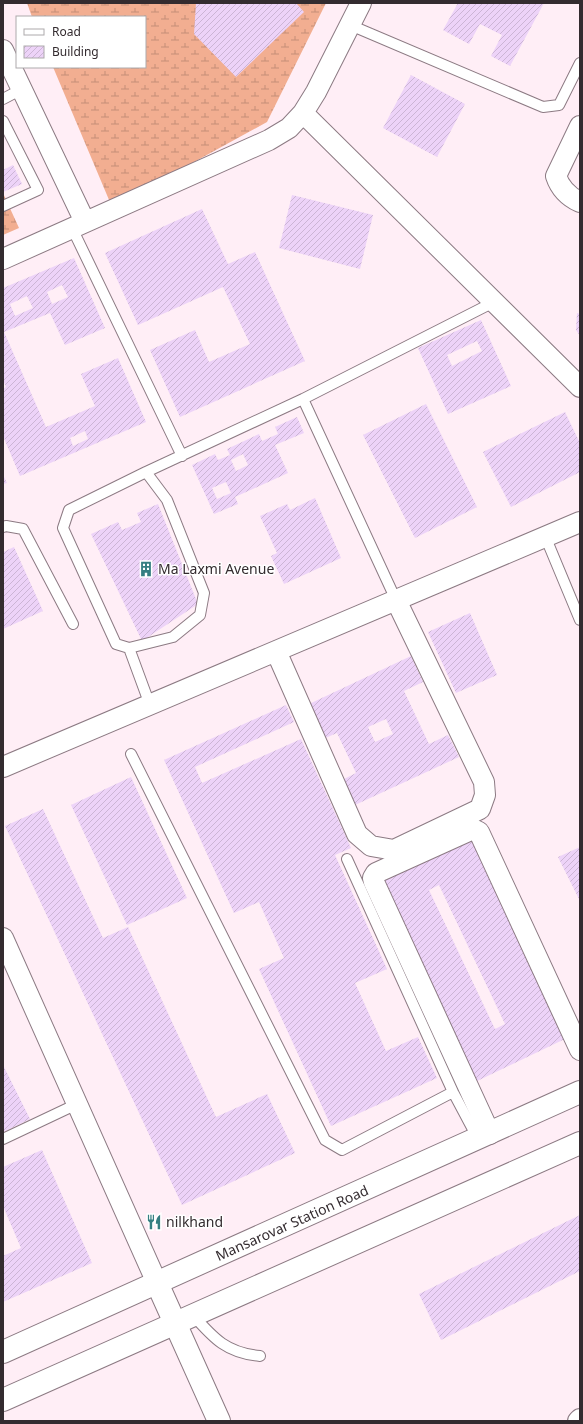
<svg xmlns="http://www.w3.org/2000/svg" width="583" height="1424" font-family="'Noto Sans',sans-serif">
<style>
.wetland{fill:url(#wetland-marsh)}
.building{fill:url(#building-hatch);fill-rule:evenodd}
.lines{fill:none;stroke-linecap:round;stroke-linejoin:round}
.service-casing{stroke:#8c7a83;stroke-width:12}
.minor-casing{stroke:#8c7a83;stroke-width:22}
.tertiary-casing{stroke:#8c7a83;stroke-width:24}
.secondary-casing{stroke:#8c7a83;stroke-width:24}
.service{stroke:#fff;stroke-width:10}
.minor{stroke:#fff;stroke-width:20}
.tertiary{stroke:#fff;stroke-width:22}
.secondary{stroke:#fff;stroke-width:22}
.labels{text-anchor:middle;stroke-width:3;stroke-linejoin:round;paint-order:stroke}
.poi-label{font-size:14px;fill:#332b2f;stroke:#fff;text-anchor:start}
.street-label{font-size:14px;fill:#332b2f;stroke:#fff}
</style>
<defs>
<pattern id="wetland-marsh" width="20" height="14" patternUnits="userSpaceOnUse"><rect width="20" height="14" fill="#f2ae91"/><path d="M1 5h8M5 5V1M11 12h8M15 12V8" fill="none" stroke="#c58e77"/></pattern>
<pattern id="building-hatch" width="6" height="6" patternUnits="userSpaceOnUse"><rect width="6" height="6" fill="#edd3f8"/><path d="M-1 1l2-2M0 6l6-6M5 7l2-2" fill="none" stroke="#ccb5d5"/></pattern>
</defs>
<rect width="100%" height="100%" fill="#ffeef6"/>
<!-- wetland -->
<path class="wetland" d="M27,3H326L267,122L112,207L53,67H145V17H32Z
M3,193L19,228L3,235Z"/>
<!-- building -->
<path class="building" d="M196,3H296L304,12L236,77L194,34Z
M458,3H544L510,66L491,56L502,35L480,24L469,44L443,30Z
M411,75L465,104L437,157L383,128Z
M13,165L22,184L3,192V170Z
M292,195L373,215L360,269L279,248Z
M202,209L228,264L255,252L305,361L180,417L150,350L195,330L209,362L250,344L223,287L138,325L105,253Z
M74,258L105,328L65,345L50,313L4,332L46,427L95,406L81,374L118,358L146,422L20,476L3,436V389L6,387L3,380V288ZM62,285L68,297L52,304L47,292ZM27,296L33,308L15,316L10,304ZM85,431L88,439L73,446L70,438Z
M577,313L580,314V336L576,330Z
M481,320L511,386L448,414L418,348ZM477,341L482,351L452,366L447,355Z
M426,404L477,507L415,538L363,435Z
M565,412L580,443V472L511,507L483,452Z
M297,417L304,433L275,445L288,473L235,497L238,504L214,514L192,465L215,454L218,460L230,455L227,449L259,434L262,441L278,434L275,427ZM243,454L248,465L236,471L231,460ZM226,482L231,493L217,499L212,488Z
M3,475L7,483L3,484Z
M315,498L341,558L284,584L271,556L277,553L260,516L287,504L290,510Z
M158,504L198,604L142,641L91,534L118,522L122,530L141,522L137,513Z
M14,547L43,611L3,629V552Z
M470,613L497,675L456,693L428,632Z
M411,656L423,682L404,691L429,744L448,735L459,757L355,805L342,780L356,773L337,733L323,739L307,705ZM386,719L393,734L375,742L368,727Z
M286,705L294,722L195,767L202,783L301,739L351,848L335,855L387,969L355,983L386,1051L418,1037L437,1078L331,1126L259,969L284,958L259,902L234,913L164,760Z
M131,777L187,898L127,925L71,805Z
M43,809L103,938L128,927L216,1117L267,1094L295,1153L182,1205L5,826Z
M474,838L569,1037L473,1083L377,884ZM439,885L505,1024L495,1029L429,890Z
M580,847V901L558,857Z
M3,1065L30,1119L3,1132Z
M42,1150L92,1263L3,1302V1256L21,1248L3,1206V1167Z
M580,1215V1271L441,1340L419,1294Z"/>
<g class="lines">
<defs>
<path id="service" d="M350,25L543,107L559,105L580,63
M3,99L22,89
M3,121L38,190L3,206
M72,228L182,456
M303,399L396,600
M146,472L303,399L494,302
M3,527L6,526L23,529L73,624
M545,536L580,620
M129,648L116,644L63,528L69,510L146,472L167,500L204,593L200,615L173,637L129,648L150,705
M131,754L325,1140L342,1150L453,1092
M347,859L453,1092L478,1139
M3,1139L77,1104
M193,1315C214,1339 227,1353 260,1356"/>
<path id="minor" d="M3,50L85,222
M303,113L580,387
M580,126L556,176C560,188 569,197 580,202
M3,259L269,140L289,128L303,113L316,92L361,3
M276,651L357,834L371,846L394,850L480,809L485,795L484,782L396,600
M3,767L580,522
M3,938L157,1283
M490,1134L374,882L373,878L376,873L471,830H475L479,832L580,1050
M578,1421L580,1419"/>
<path id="tertiary" d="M157,1283L219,1421"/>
<path id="secondary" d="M3,1352L580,1092
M3,1400L580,1143"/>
</defs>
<!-- service casing -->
<use href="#service" class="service-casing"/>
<!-- minor casing -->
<use href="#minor" class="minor-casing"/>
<!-- tertiary casing -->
<use href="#tertiary" class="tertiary-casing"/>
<!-- secondary casing -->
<use href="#secondary" class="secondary-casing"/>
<!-- service -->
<use href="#service" class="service"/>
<!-- minor -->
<use href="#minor" class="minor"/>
<!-- tertiary -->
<use href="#tertiary" class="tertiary"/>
<!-- secondary -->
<use href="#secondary" class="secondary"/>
</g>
<!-- icons -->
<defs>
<symbol id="building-bare" viewBox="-9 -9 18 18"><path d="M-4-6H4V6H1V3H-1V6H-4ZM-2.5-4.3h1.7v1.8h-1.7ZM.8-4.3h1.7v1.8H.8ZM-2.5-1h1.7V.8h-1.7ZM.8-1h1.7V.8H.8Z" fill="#357e81" stroke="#fff" stroke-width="2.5" paint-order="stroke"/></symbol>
<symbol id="restaurant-bare" viewBox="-9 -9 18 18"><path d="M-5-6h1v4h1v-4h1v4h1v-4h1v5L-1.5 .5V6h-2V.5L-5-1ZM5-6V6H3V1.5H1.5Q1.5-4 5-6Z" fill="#357e81" stroke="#fff" stroke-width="2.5" paint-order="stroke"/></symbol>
</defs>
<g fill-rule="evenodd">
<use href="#building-bare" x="135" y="558" width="22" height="22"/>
<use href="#restaurant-bare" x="143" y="1211" width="22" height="22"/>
</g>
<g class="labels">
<!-- poi labels -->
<g class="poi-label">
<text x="158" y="574">Ma Laxmi Avenue</text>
<text x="166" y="1227">nilkhand</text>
</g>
<!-- street labels -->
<g class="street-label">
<text transform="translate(292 1223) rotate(-24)" y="5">Mansarovar Station Road</text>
</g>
</g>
<!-- border -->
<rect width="583" height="1424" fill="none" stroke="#332b2f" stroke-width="8"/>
<!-- legend -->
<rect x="16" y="16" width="130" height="52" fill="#ffffff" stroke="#adaaac"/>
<rect x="24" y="29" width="20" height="6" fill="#ffffff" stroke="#adaaac"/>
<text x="52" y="36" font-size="12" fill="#332b2f">Road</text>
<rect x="24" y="46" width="20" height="12" fill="url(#building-hatch)" stroke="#adaaac"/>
<text x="52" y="56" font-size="12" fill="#332b2f">Building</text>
</svg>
